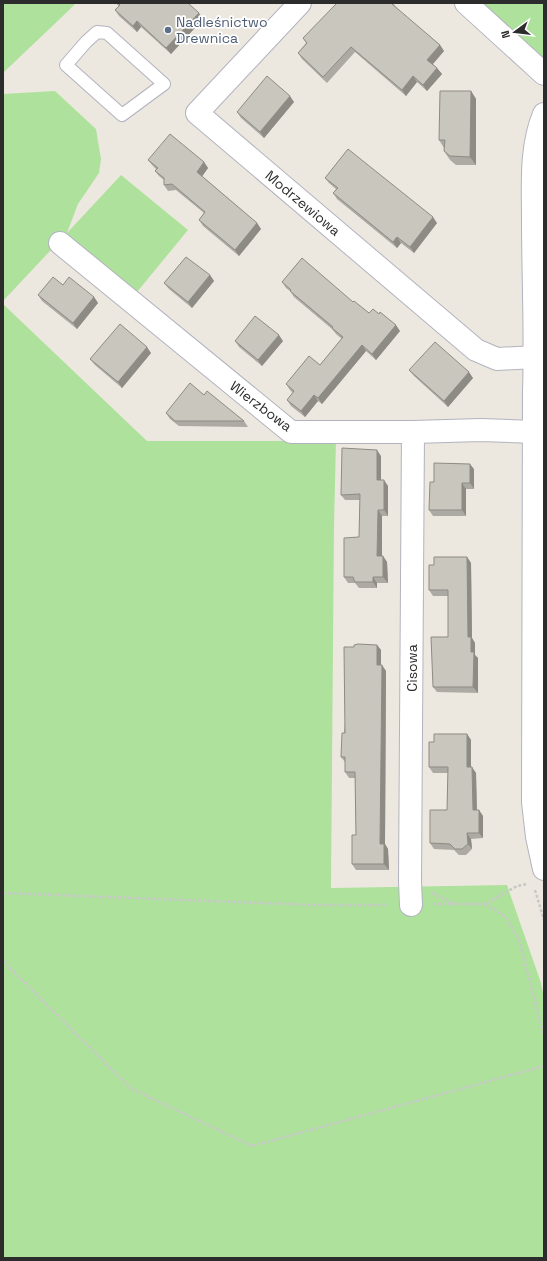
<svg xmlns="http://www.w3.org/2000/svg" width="547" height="1261" font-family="'Space Grotesk',sans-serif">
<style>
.green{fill:#aee29c}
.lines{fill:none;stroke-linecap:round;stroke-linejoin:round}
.lane-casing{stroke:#b2b3bf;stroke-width:14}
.street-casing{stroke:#b2b3bf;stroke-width:24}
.secondary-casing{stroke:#b2b3bf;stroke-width:24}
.path{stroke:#c8c8c8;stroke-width:2.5;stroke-dasharray:3 2;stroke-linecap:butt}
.lane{stroke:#fff;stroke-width:12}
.street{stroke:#fff;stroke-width:22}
.secondary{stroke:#fff;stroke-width:22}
.wall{fill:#adaaa3}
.shaded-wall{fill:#8d8b84}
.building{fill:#c9c6bd;stroke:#8d8b84}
.service-dot{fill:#5c6f8a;stroke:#fff;stroke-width:1.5}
.labels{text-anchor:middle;stroke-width:3.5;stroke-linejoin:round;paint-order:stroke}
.service-label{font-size:14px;fill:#4e5e75;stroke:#fff;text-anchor:start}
.street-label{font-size:14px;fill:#2c2c2c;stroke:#fff}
</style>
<rect width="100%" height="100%" fill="#ede8df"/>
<!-- green -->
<path class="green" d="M3,3H76L65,14L3,73Z
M480,3H544V60Z
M55,91L96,129L101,159L99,173L78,204L67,233L121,175L188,230L137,292L66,234L3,301V94Z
M3,304L147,441H336L334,527L331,888L507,885L541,983L544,997V1258H3Z"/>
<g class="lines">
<defs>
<path id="lane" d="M97,32L107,33L164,84L122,115L66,65L86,42Z"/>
<path id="street" d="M300,3L197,113L476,350L497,359L535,357
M60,243L291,432H413L481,430L534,432
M411,905L410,881L413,432"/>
<path id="secondary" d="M466,3L544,74
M544,114C530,148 533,184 533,220C533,277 536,334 534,391L533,802L537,837L544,869"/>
</defs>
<!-- lane casing -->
<use href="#lane" class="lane-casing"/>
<!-- street casing -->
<use href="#street" class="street-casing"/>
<!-- secondary casing -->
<use href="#secondary" class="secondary-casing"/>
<!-- path -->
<path class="path" d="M535,890L544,920
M3,893L314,905H388
M432,893L453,903
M433,904H485L517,886L527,884
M485,904L505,916L519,940L544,1036
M3,961L130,1088L252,1146L544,1066"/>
<!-- lane -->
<use href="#lane" class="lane"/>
<!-- street -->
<use href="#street" class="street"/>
<!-- secondary -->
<use href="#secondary" class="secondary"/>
</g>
<!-- wall -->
<path class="wall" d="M115,3H188L203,19L171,54L141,27L137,32L119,16L115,10L119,6Z
M393,3L397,9L440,45L444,51L433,64L442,74L427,91L417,82L406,96L355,52L327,83L302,59L298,53L306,43L303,38Z
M471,91L476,99V165H456L450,160L444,151V148L439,140Z
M294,102L264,138L241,118L237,112Z
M148,160L204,162L208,168L202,176L257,223L261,229L239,256L203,226L199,220L204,213L176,190L168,191L164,185V180L159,176L155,171L156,169L153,166Z
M325,178L437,223L414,253L401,243L397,248L337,199L333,193L336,189L329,183Z
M210,275L214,281L192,308L169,289L164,283Z
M282,282L353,302L369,313L400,331L376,360L366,351L322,404L318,401L305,417L291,406L287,400L293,393L290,390L286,384L320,365L342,339L336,334L332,329L294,297L290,291L286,288Z
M38,295L94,297L98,303L77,329L42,301Z
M235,341H283L262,366L239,347Z
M151,353L122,388L95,365L90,359Z
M409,370L473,378L448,407L414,376Z
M166,413L244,421L248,427L179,426L170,419Z
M381,456V480L388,486V516H382V556H383L387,562L388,583H377V588H359L355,583H348L344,577L359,537L360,500H345L341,495Z
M474,469V489H466V516H433L429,510L434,482Z
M467,557L471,563L472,638L475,643V655L478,658V693L437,692L433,687L448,637V596H433L429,590L434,565Z
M377,645L381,650V665L386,671L385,844L388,849L389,870H356L352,864L356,835L355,778H349L345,772V762L341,757L354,647Z
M467,734L471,740V767L476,773L477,810H479L483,816V838L471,839L472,849L466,855H459L454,850L434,849L430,843L447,810L448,773H433L429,767L434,742Z"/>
<!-- shaded-wall -->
<path class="shaded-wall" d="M199,13L203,19L171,54L166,48Z
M137,21L141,27L137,32L133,26Z
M440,45L444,51L431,66L427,60Z
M437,68L442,74L427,91L423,85Z
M413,76L417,82L406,96L402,90Z
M471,91L476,99V165L470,157Z
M290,96L294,102L264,138L260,132Z
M204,162L208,168L201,178L197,172Z
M433,217L437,223L414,253L410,247Z
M257,223L261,229L239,256L235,250Z
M397,237L401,243L397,248L393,242Z
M210,275L214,281L192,308L188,302Z
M94,297L98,303L77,329L73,323Z
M396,325L400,331L376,360L372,354Z
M279,335L283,341L262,366L258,360Z
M362,345L366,351L322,404L318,398Z
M147,347L151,353L122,388L118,382Z
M469,372L473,378L448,407L444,401Z
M314,395L318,401L305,417L301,411Z
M377,450L381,456V486L377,480Z
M470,464L474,469V489L470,483Z
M384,480L388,486V516L384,510Z
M462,483L466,489V516L462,510Z
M378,510L382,516V562L377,556Z
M383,556L387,562L388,583L383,577Z
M467,557L471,563L472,638L475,643V655L478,658V693L473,687L471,652L468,637Z
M373,577L377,583V588L373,582Z
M377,645L381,650V671L377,665Z
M382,665L386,671L385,844L388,849L389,870L384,864L380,844Z
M467,734L471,740V773L467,767Z
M472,767L476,773L477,816L473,810Z
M479,810L483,816V838L479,833Z
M467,833L471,839L472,849L468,844Z"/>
<!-- building -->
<path class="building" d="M118,3H188L199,13L166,48L137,21L133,26L115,10L120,5Z
M337,3H393L392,4L440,45L427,60L437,68L423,85L413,76L402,90L351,47L323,77L298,53L307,43L303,38Z
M267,76L290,96L260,132L237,112Z
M440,91H471L470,157L450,156L444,151L445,140H439Z
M170,134L204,162L197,172L257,223L235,250L199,220L205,212L172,184L164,185V178L155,171L158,168L148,160Z
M348,149L433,217L410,247L397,237L393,242L333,193L338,188L325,178Z
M186,257L210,275L188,302L164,283Z
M302,258L353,302L354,301L369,313L373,309L379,314L380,312L396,325L372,354L362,345L318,398L314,395L301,411L287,400L294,391L286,384L309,356L320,365L343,337L332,328L333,327L290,291L291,290L282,282Z
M53,277L63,285L69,277L94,297L73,323L38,295Z
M255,316L279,335L258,360L235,341Z
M120,324L147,347L118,382L90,359Z
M435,342L469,372L444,401L409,370Z
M190,383L204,395L207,391L244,421H175L166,413Z
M342,448L377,450V480H384V510H378L377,556H383V577H373V582H355L353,577H344V538L359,537L360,494L341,495Z
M434,463L470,464V483H462V510H429L430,482H434Z
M434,557H467L468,637H471V652H474L473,687H433L431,637H448V590H429V565H434Z
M358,644L377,645V665H382L380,844H384V864H352V835H356L355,772H345V757H341L342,733H345L344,647H354V645Z
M434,734H467V767H472L473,810H479V833H467L468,844L462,849H455L450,844L430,843V810H447L448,767H429V742H434Z"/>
<!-- markers -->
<circle class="service-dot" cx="168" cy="30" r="4"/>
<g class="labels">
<!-- service labels -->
<g class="service-label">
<text x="176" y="27">Nadleśnictwo<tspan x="176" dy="16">Drewnica</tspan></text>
</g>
<!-- street labels -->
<g class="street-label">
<text transform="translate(303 203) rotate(40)" y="5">Modrzewiowa</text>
<text transform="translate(261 406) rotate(37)" y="5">Wierzbowa</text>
<text transform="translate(412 668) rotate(-90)" y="5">Cisowa</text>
</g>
</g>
<!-- border -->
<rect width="547" height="1261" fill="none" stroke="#2c2c2c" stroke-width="8"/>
<!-- north arrow -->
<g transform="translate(515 32) rotate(255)" stroke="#ffffff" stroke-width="3" paint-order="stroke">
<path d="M0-3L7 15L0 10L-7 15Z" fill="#2c2c2c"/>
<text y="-6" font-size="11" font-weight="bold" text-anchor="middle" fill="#2c2c2c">N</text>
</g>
</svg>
